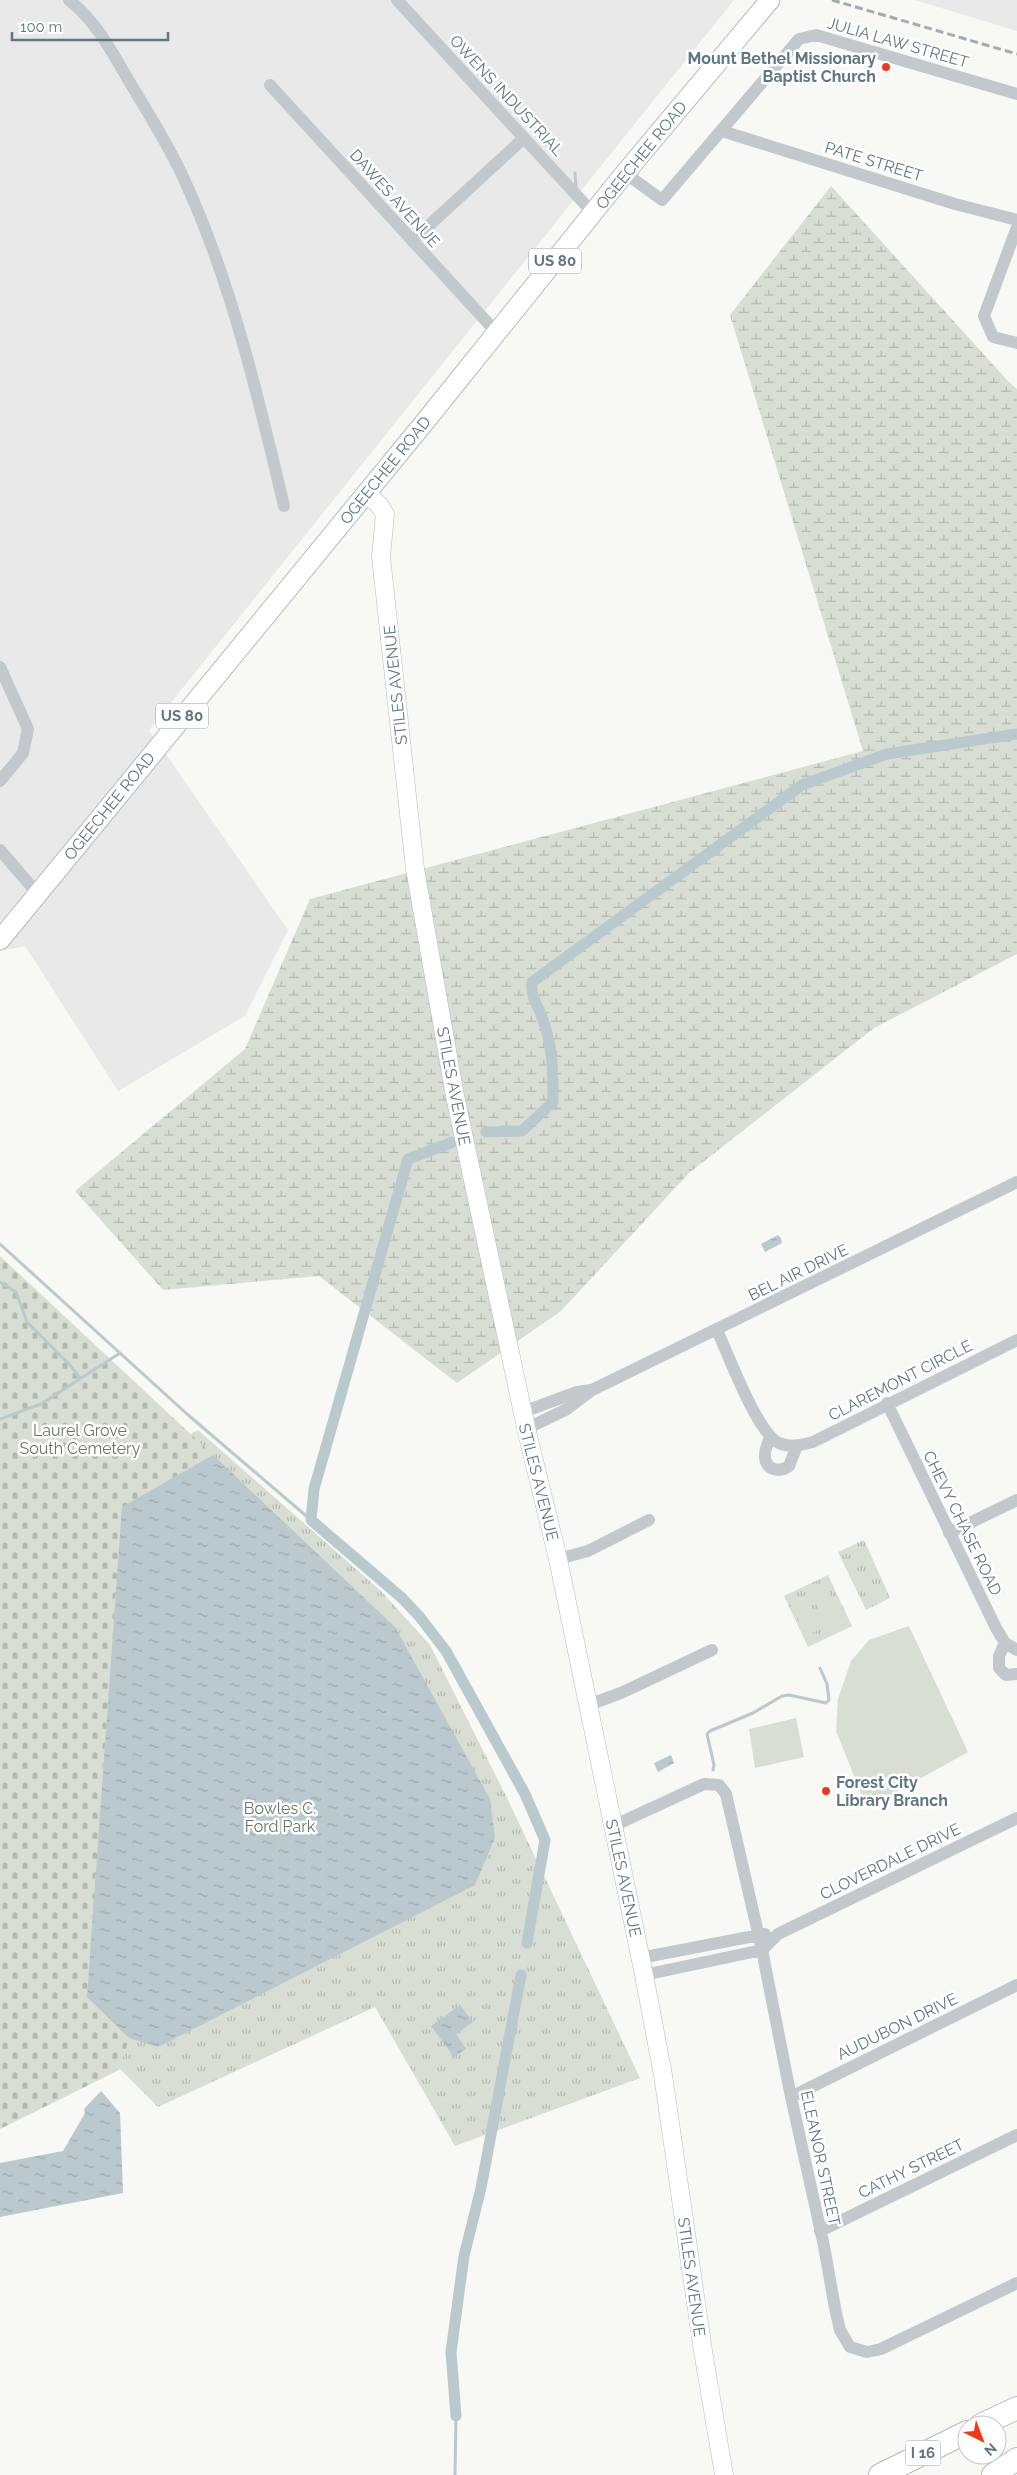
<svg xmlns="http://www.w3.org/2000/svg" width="1017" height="2475" font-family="Raleway,sans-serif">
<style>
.built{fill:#e8e9e8}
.grass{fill:url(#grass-tufts)}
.wetland{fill:url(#wetland-marsh)}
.cemetery{fill:url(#cemetery-stones)}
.garden{fill:#d8ded3}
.water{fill:url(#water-ripples)}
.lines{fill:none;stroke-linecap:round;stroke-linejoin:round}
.stream{stroke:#bac9cd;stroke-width:3}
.canal{stroke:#bac9cd;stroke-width:11}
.secondary-casing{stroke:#b4bcc0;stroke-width:19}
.primary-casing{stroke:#b5bbbf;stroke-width:21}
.highway-casing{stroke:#b5babd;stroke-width:24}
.street{stroke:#c2c8cb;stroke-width:12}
.secondary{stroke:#fff;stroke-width:18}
.primary{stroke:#fff;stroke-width:19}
.highway{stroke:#fff;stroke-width:22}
.rail{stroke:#a3abb0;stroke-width:3;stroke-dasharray:8 4;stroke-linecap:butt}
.poi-dot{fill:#f43718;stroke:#fff;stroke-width:2}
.labels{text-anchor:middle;stroke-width:5;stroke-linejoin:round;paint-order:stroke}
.shield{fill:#fff;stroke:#909fa8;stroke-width:1}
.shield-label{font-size:15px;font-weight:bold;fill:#607682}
.street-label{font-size:16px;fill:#607682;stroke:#fff}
.poi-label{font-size:16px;font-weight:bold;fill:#607682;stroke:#fff;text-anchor:end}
.park-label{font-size:16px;fill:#667a5f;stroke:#fff}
</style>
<defs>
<pattern id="grass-tufts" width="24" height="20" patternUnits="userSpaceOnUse" patternTransform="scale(1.25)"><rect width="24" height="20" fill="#d8ded3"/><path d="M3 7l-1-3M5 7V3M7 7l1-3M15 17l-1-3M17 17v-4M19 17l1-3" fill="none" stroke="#b3b9b1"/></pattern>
<pattern id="wetland-marsh" width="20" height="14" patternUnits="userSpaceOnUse" patternTransform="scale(1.25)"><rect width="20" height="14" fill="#d8ded3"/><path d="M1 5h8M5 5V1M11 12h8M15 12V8" fill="none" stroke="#b3b9b1"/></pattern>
<pattern id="cemetery-stones" width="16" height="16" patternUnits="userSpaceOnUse" patternTransform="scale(1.25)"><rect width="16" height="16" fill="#d8ded3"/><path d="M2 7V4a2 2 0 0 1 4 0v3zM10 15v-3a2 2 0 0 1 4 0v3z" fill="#b3b9b1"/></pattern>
<pattern id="water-ripples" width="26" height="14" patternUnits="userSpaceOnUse" patternTransform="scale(1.25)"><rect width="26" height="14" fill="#bac9cd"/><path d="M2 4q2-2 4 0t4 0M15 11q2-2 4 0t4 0" fill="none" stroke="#9ba8ac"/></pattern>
</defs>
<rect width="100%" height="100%" fill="#f8f8f4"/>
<!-- built -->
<path class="built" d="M0,0H734L149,730L288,930L245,1016L118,1091L25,946L0,951Z
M915,0H1017V31Z"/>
<!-- grass -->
<path class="grass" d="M198,1430L381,1591L430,1645L507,1798L640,2078L455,2146L375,2007L158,2107L56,2005L92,1490Z
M864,1540L890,1598L866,1610L838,1552Z
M828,1575L852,1626L808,1647L784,1596Z"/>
<!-- wetland -->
<path class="wetland" d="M831,186L1007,380L1017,389V954L874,1028L689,1173L561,1311L457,1383L319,1276L163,1290L75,1191L245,1049L310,899L863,751L730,315Z"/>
<!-- cemetery -->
<path class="cemetery" d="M0,1256L213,1455L122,1507L87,1997L129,2038L119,2070L0,2129Z"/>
<!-- garden -->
<path class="garden" d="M826,1585L842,1618L827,1626L810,1592Z
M806,1595L822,1628L806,1636L790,1602Z
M909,1626L968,1752L867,1808L836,1731L838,1699L851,1661L869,1640Z
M796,1718L804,1757L755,1768L749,1729Z"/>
<!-- water -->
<path class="water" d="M778,1235L781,1238L782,1243L765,1252L761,1244Z
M213,1455L395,1627L490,1799L495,1838L475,1885L158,2047L129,2038L87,1997L122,1507Z
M671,1755L674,1763L658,1772L654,1763Z
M460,2005L473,2022L456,2034L466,2049L454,2057L431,2026Z
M101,2091L120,2113L123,2193L0,2217V2163L63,2151L85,2113L84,2109Z"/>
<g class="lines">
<!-- stream -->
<path class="stream" d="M575,173L576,187
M0,1244L187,1414L311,1520
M0,1282L16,1292L27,1322L70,1365L80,1378
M0,1419L41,1404L120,1353
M713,1770L714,1765L707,1734L710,1731L753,1713L782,1696L789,1695L826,1703L829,1700L827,1684L820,1668
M455,2475L456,2416"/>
<!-- canal -->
<path class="canal" d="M486,1132L522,1131L553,1102C553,1075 553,1048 544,1023C540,1008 530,998 532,982L802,785L887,754L1017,734
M453,1142L408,1159L314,1489L311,1520L402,1598L419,1616L446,1651L525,1794L545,1840L527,1943
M456,2416L451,2352L464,2256L481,2188L521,1975"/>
<defs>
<path id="secondary" d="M366,493L379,505L385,514L381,557L415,869L455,1096L527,1432L558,1559L644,1975L663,2075L703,2351L724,2475"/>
<path id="primary" d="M0,940L428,418L625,173L770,0"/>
<path id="highway" d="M981,2425L1017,2408
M880,2475L967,2432
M993,2475L1017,2459"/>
</defs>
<!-- secondary casing -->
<use href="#secondary" class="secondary-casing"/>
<!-- primary casing -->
<use href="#primary" class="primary-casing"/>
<!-- highway casing -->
<use href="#highway" class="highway-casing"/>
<!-- street -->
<path class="street" d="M69,0C96,21 112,52 129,81C148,113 168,144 183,177C231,280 258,396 284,506
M397,0L593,213
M270,85L497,333
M722,131L955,204L1017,220
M625,173L662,200L799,39L816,35L1017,94
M1017,227L984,316L993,337L1017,343
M412,241L524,138
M0,667L28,729L23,753L0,781
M0,850L37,893
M717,1330C728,1354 757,1433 779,1443C790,1448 801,1445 813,1442L1017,1340
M887,1403L996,1628L1005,1643L1017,1650
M523,1412L577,1392L592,1390
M526,1429L567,1409L592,1390L1017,1182
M770,1437C768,1443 764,1451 765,1457C766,1470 779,1473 789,1466L797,1446
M949,1533L1017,1500
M558,1559L588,1551L649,1520
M1005,1643L999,1656V1668L1006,1675L1017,1674
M588,1705L621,1693L712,1650
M613,1826L704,1784L719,1785L726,1794L762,1950L791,2097L824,2246L835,2308L840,2330L850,2347L867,2352L881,2349L1017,2283
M640,1958L765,1934
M644,1975L762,1950L778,1934L1017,1818
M791,2097L1017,1985
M820,2231L1017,2135"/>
<!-- secondary -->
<use href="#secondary" class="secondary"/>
<!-- primary -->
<use href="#primary" class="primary"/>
<!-- highway -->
<use href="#highway" class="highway"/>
<!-- rail -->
<path class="rail" d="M832,0L1017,54"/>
</g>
<!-- markers -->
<g class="poi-dot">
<circle cx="886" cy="67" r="5"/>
<circle cx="826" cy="1791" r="5"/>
</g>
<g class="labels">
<!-- shield labels -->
<g class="shield">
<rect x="529" y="248.5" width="52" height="25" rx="4"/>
<rect x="156" y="703.5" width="52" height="25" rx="4"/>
<rect x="905.5" y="2440.5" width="35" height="25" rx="4"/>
</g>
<g class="shield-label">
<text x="555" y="266">US 80</text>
<text x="182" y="721">US 80</text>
<text x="923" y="2458">I 16</text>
</g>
<!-- street labels -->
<g class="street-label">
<text transform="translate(898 42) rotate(16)" y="6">JULIA LAW STREET</text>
<text transform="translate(507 95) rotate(47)" y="6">OWENS INDUSTRIAL</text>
<text transform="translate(641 155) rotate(-51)" y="6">OGEECHEE ROAD</text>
<text transform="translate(874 161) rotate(17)" y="6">PATE STREET</text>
<text transform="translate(395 198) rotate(48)" y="6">DAWES AVENUE</text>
<text transform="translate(385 470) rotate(-51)" y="6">OGEECHEE ROAD</text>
<text transform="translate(395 685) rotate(-96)" y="6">STILES AVENUE</text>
<text transform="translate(109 806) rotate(-51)" y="6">OGEECHEE ROAD</text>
<text transform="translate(454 1086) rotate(79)" y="6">STILES AVENUE</text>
<text transform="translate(798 1272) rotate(-26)" y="6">BEL AIR DRIVE</text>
<text transform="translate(900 1380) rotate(-27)" y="6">CLAREMONT CIRCLE</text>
<text transform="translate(539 1482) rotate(76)" y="6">STILES AVENUE</text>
<text transform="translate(963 1523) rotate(64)" y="6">CHEVY CHASE ROAD</text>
<text transform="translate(890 1861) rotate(-26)" y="6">CLOVERDALE DRIVE</text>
<text transform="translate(624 1878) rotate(78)" y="6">STILES AVENUE</text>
<text transform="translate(897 2026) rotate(-26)" y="6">AUDUBON DRIVE</text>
<text transform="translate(821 2158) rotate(78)" y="6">ELEANOR STREET</text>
<text transform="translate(911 2168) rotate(-26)" y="6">CATHY STREET</text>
<text transform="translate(692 2277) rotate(82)" y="6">STILES AVENUE</text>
</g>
<!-- poi labels -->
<g class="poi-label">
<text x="876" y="64">Mount Bethel Missionary<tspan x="876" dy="18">Baptist Church</tspan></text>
<text x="836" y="1788" text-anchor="start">Forest City<tspan x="836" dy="18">Library Branch</tspan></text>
</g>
<!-- park labels -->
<g class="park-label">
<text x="80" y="1436">Laurel Grove<tspan x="80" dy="18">South Cemetery</tspan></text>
<text x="280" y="1814">Bowles C.<tspan x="280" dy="18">Ford Park</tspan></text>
</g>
</g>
<!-- north arrow -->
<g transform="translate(982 2440) rotate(138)"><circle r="24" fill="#ffffff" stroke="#bfc8cd"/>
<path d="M0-4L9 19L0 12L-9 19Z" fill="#f43718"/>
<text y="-8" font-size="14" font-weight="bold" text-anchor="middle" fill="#607682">N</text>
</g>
<!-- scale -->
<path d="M12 32v8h156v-8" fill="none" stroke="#607682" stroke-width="2.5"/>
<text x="20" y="32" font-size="15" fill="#607682" stroke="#ffffff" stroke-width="4" paint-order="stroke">100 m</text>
</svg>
